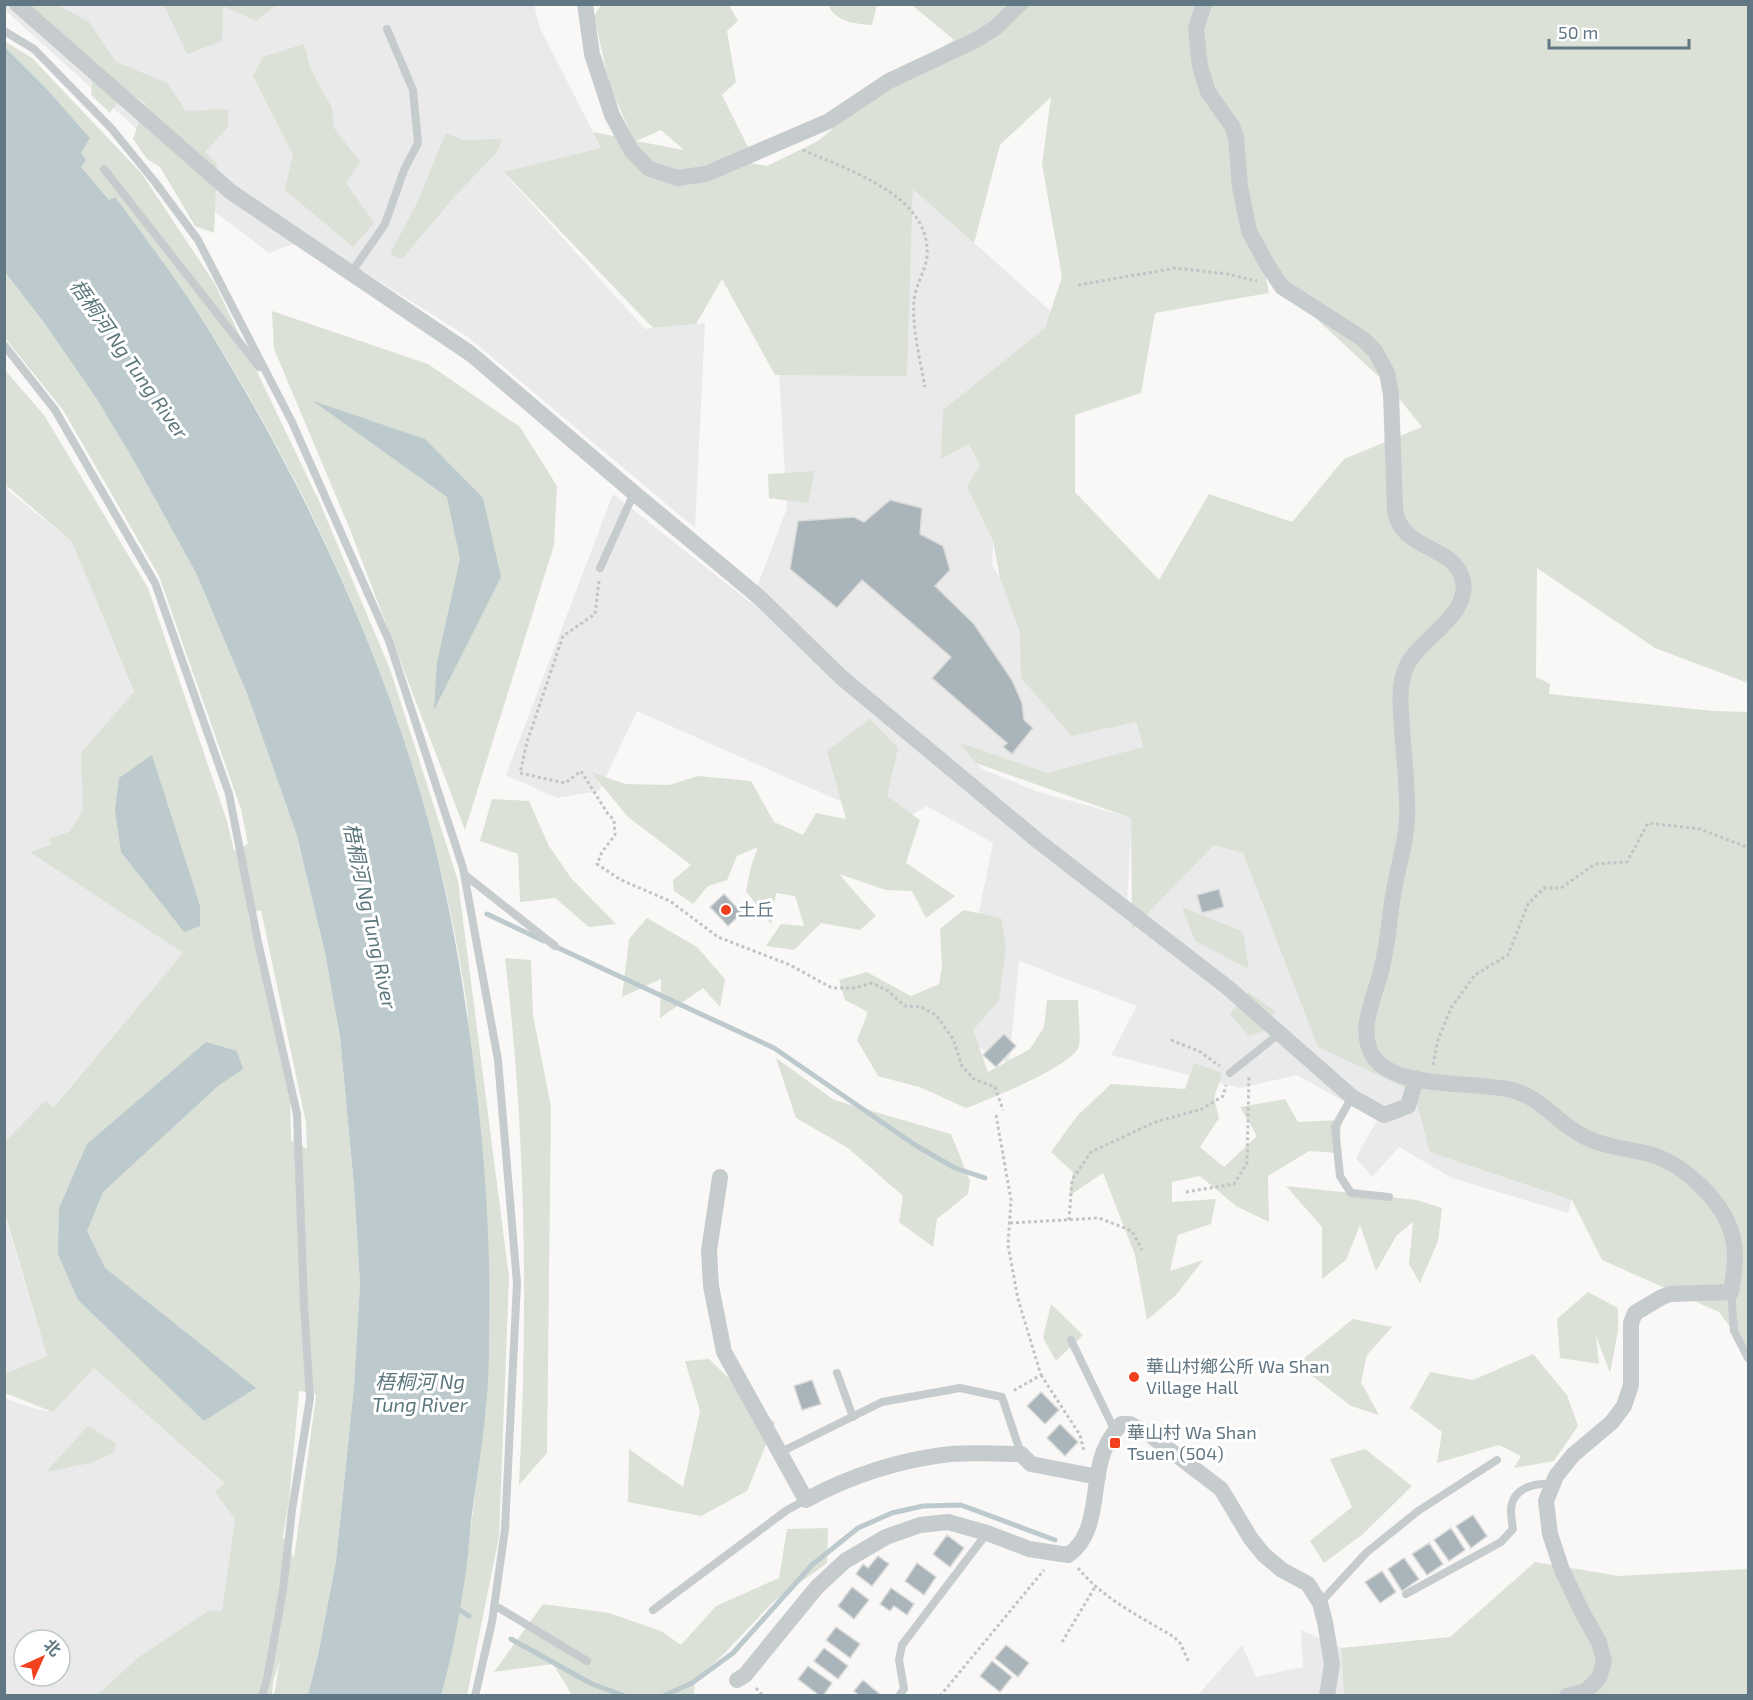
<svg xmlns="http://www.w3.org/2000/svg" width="1753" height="1700" font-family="'Exo 2','Noto Sans SC',sans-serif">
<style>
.built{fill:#e9eae9;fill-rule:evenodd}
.green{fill:#dbe1d6;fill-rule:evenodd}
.water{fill:#bccace}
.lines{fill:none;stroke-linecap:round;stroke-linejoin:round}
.stream{stroke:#bccace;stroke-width:5}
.building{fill:#a9b5ba;stroke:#dadad8;stroke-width:1.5}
.path{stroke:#c1c4c6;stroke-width:3;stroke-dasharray:3 3;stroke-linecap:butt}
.lane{stroke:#c6cbce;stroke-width:8}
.street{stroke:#c6cbce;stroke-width:16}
.poi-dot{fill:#f0401e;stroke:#fff;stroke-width:2}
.labels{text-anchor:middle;stroke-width:6;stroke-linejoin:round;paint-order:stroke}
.poi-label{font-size:18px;fill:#617783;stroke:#fff;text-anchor:start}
.water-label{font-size:20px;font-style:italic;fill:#5c767d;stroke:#fff}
</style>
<rect width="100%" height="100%" fill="#f9f8f6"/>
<!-- built -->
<path class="built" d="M5,4L534,5L540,28L601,148L504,173L645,329L705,323L695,528L468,337L310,238L269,253L184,188L161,151L5,10Z
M913,188L1057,317L956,414L942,458L969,444L985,458L967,486L994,529L992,565L1030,625L1072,736L1136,722L1145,755L1048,773L961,744L982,769L1039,792L1132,818L1126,921L1214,845L1255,856L1318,1047L1414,1092L1576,1186L1568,1213L1452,1178L1399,1147L1372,1177L1356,1158L1377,1120L1297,1075L1240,1088L1111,1055L1137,1006L1019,961L1009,1063L954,1035L993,843L927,806L894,825L637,711L599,791L557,798L506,775L613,494L751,603L787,508L779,373L907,376Z
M4,479L10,492L72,542L134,693L82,753L84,834L31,852L183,953L60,1099L5,1171Z
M4,1214L47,1356L5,1374H4Z
M94,1368L238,1496L222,1612L105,1695H5L4,1398L36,1409L53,1412ZM24,1640H60V1676H24Z
M1301,1630L1341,1648L1344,1695L1197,1696L1242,1645L1256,1677L1303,1667Z"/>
<!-- green -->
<path class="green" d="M8,5H58L89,22L116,62L167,83L186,111L228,109V127L205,152L217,164L214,233L195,226L160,167L147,159L133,139L146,103L124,91L110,113L91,95L93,78Z
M164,5H276L256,21L223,6L222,41L187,54Z
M601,5H729L738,21L727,31L736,82L722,95L749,149L728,159L767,166L818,141L889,81L954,40L912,5H1748V683L1655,648L1537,568L1536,677L1550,684L1549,694L1714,711L1748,712V1351L1719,1312L1602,1260L1572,1200L1430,1152L1414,1092L1318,1047L1243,853L1214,845L1132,929L1131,818L976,763L960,743L1048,773L1143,747L1136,722L1072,736L1021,678L1020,632L1000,578L993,541L967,486L980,465L969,444L941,459L943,410L1045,328L1062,277L1042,164L1051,97L1000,145L974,243L913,189L907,376L775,375L722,279L696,324L653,328L504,172L601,148L593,132L634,140L610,87L594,16ZM661,130L684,150L636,141ZM1258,240L1282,287L1389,386L1422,427L1344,459L1292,522L1209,494L1159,580L1075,492V415L1141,393L1155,313L1269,293Z
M828,5H877L872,25C855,24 836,22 828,5Z
M4,41L32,58L142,174L215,284L319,501L390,669L458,881L509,1277L499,1537L467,1695H441C457,1635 465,1574 473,1512C475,1487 480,1463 481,1438C478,1341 475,1243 472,1146C471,1114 470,1083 469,1052C468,1037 469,1021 467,1006C433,769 340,541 214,338C184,289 149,243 114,197L109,200L81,167V153L90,138L45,87L5,47Z
M304,44L310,68L332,108L334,128L360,162L346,183L374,223L353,247L285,190L293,154L253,76L263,57Z
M446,133L462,140L502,139L497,152L455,196L402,259L390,254L416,205Z
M5,272L45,324L96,398L134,461L196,573L248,696L297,836L325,953L340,1037L354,1186L360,1284L354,1386L336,1561L318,1655L308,1695H274L280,1660L273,1682L272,1695H97L139,1657L210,1610L222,1611L235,1519L215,1492L224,1483L94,1368L53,1412L5,1393V1374L47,1356L5,1214V1142L46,1100L53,1108L183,953L30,852L51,845L50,838L69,832L83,811L81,753L134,692L72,542L7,486L5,479L4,369L44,415L148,588L227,821L234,851L248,844L241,809L159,576L63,410L5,338ZM261,910L306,1123L307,1149L291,1140L290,1099L248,914ZM299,1391L315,1393L316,1397L294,1558L283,1537L289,1501Z
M272,311L428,364L520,427L557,486L554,545L465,830L349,527L274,349Z
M815,471L808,503L769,498L768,474Z
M870,719L898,748L887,796L920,820L906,863L955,896L926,918L912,891L886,890L839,874L876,916L860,930L821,923L794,950L766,946L781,924L804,926L795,896L776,893L771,924L746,891L751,867L758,847L737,856L727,880L708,886L693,904L674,891L673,880L691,865L628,817L591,772L625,784L669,785L698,776L751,781L774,822L803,835L816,813L846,819L827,751Z
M492,799L529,801L549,846L571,878L616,924L589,927L555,898L520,902L518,854L480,841Z
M1182,907L1243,932L1249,969L1195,941Z
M963,910L1001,918L1006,947L999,1000L973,1030L988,1072L1030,1049L1044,1027L1047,1000H1078C1078,1011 1081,1037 1079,1046C1074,1066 987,1100 966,1108L922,1088L878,1076L857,1040L868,1012L845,1000L839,980L867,972L911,996L939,984L942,967L940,929Z
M647,918L697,947L725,979L720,1007L703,988L660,1018L661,979L622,997L629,939Z
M505,958L531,960L533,1015L551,1107L547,1453L519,1485C528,1309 526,1133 505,958Z
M1248,992L1275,1011L1262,1032L1248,1035L1230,1014Z
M776,1058L834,1100L951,1134L970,1181L968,1194L937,1219L933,1247L899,1222L903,1196L848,1148L796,1118Z
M1194,1063L1222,1073L1214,1098L1219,1118L1200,1147L1224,1167L1257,1136L1240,1107L1285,1099L1298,1122L1342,1120L1338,1153L1309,1151L1268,1176L1269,1222L1236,1206L1200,1176L1172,1182V1202L1216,1199L1211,1224L1178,1235L1170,1271L1203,1260L1176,1295L1147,1320L1135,1255L1103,1173L1069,1196L1073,1172L1051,1152L1077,1116L1111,1084L1185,1089Z
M1286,1186L1417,1200L1442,1208L1438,1241L1420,1283L1409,1264L1413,1222L1397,1235L1376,1271L1360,1225L1346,1260L1322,1279V1227Z
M1588,1292L1618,1308V1331L1610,1373L1596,1336L1599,1364L1560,1358L1557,1319Z
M1051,1304L1083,1335L1056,1361L1043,1338Z
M1353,1319L1392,1327L1367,1355L1361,1382L1379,1415L1351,1406L1297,1364Z
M1533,1354L1567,1395L1578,1426L1554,1461L1514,1468L1521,1456L1499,1445L1437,1463L1442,1432L1410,1408L1430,1372L1473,1380Z
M709,1359L775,1423L747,1491L701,1516L628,1502L629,1449L683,1487L700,1411L685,1361Z
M88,1426L116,1443L114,1453L90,1463L46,1472Z
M1365,1449L1412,1486L1363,1534L1324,1563L1310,1541L1352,1507L1330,1459Z
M828,1528L827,1563L772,1603L723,1655L695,1680L694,1695H572L553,1664L494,1672L543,1604L609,1613L661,1631L681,1645L716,1606L779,1578L787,1529Z
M1535,1562L1619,1576L1748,1569V1695H1344L1341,1648L1450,1637Z"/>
<!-- water -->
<path class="water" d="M5,47L45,87L90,138L81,153L86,160L81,167L109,200L115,197C149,243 185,290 215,340C308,493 384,655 430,827C453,915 467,1004 477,1094C486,1173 491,1253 489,1333C489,1354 489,1375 487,1396C484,1431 479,1465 474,1499C470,1525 469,1552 465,1578C459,1618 452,1657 441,1695H308L318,1655L336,1561L354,1386L360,1284L354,1186L340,1037L325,953L297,836L248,696L196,573L134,461L96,398L45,324L5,272Z
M313,401L425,439L483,498L501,577L434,710L437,662L460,559L447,497Z
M152,755L200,906V926L184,932L121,852L115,810L119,778Z
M206,1042L237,1051L243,1069L218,1086L103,1192L87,1231L105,1268L256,1388L204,1421L78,1300L58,1254L59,1208L87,1144Z"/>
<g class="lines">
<!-- stream -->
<path class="stream" d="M487,914L544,941
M552,945L774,1048L915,1145L955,1168L985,1178
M455,1607L469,1616
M511,1639L592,1684L625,1696
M663,1696L692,1683L733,1653L812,1565L858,1528L892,1513L923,1506L961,1505L1055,1540"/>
</g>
<!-- building -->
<path class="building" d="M890,500L922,508L920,534L943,546L950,570L935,586L974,624L1012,680L1022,703L1024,720L1033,728L1012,754L1003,747L1007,743L932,678L951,657L862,580L837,608L790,569L798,521L854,517L864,522Z
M1219,889L1224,907L1202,913L1197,895Z
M724,894L742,913L728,926L710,907Z
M1004,1034L1016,1046L996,1067L983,1055Z
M812,1380L821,1404L802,1410L794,1386Z
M1041,1392L1059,1410L1045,1424L1027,1406Z
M1060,1424L1078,1442L1065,1456L1047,1438Z
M1473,1515L1487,1536L1471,1548L1456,1526Z
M1451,1528L1465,1550L1449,1561L1434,1540Z
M947,1535L964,1548L950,1567L933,1554Z
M1429,1543L1443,1564L1427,1575L1412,1554Z
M878,1556L889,1564L872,1586L856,1574L863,1564L868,1568Z
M1404,1558L1419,1579L1402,1591L1388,1569Z
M917,1563L936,1577L924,1595L905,1581Z
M1382,1571L1396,1592L1380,1603L1365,1582Z
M852,1587L869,1600L854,1619L838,1606Z
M891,1588L914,1604L907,1615L894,1606L890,1611L880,1604Z
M836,1627L860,1644L850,1658L826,1640Z
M1006,1645L1029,1663L1018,1677L995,1658Z
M824,1648L848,1666L838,1679L814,1661Z
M992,1661L1012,1677L1000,1692L980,1676Z
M808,1666L832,1683L823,1696H820L798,1679Z
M863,1680L882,1696H860L854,1691Z"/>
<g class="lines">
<!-- path -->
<path class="path" d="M803,150C847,170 932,195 927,257C925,272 915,286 914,301C912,329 920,359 925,387
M1078,285L1176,268L1227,274L1257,281
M599,581L595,614L563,636L527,742L520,773L565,783L581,771L608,814L614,820L615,835L602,852L597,864L621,880L670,901L718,937L790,965L832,988H854L872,983L888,991L905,1006L921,1007L936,1015L953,1039L962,1066L974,1079L995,1087L1003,1110
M1171,1040L1199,1051L1220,1066
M1433,1065L1438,1040L1451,1008L1475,975L1508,955L1528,904L1544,888H1561L1595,864L1627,862L1648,823L1700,829L1744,846L1748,844
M996,1115L1011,1200L1008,1245L1018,1299L1041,1375L1013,1391
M1186,1192L1234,1184L1247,1163L1249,1075
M1069,1220L1072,1180L1091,1152L1155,1122L1202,1109L1223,1096L1226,1085
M1010,1223L1099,1218L1132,1231L1142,1250
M1041,1375L1080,1435L1084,1451
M1078,1568C1103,1599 1141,1617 1174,1637L1180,1643L1189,1662
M1062,1642L1095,1587
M756,1688L763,1696
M940,1696L1044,1570"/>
<!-- lane -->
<path class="lane" d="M4,31L34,49L111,128L155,182L198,240L292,422L389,641L463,868L498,1060L517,1283L505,1529L492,1622L475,1696
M104,169L259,367
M351,273L385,224L404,170L418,143L413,90L387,29
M4,345L55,410L155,583L229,794L258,942L297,1114L304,1305L310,1398L292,1510L283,1590L267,1679L262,1696
M600,568L634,493
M465,875L555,946
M1230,1073L1280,1033
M1352,1097L1335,1127L1340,1176L1351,1193L1389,1197
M1731,1292L1734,1331L1748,1358
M1071,1340L1115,1431
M837,1373L853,1417
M779,1453L882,1402L960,1388L1002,1397L1021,1454
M1406,1594L1501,1542L1513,1529C1512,1523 1511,1516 1511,1509C1513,1487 1535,1483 1553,1484
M1320,1603L1366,1553L1418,1511L1497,1460
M494,1605L587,1661
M653,1610L787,1510L806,1500
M899,1696L904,1689L899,1660L902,1645L987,1533"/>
<!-- street -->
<path class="street" d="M17,4L231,192L471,354L634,493L759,597L841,677L1038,841L1227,987L1352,1097L1384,1115L1408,1106L1416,1078
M585,4L592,54L612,115L631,150L648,168L677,178L706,174L829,121L889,81L976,40L995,28L1020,4
M1204,4L1196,29L1200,66L1208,92L1232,126L1236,137L1240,187L1249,231L1268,266L1282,287L1363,339L1375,351L1387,373L1391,394L1395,510C1401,552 1455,544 1463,581C1470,617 1416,640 1405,670C1398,688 1401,709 1402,729C1404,758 1408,787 1407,816C1407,838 1400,859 1396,880C1392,898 1390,916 1388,934C1386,947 1384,959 1381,972C1374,998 1355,1035 1376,1060C1402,1090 1477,1081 1512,1090C1541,1097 1558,1124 1585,1137C1606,1148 1630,1148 1653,1155C1686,1166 1725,1203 1733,1238C1737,1256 1734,1274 1731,1292L1670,1294L1662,1297L1635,1313L1631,1323V1385L1624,1406L1612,1422L1573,1455L1556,1476L1546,1501L1550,1534L1562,1570L1583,1614L1599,1642L1604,1661L1599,1678L1586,1691L1567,1696
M720,1177L709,1251L711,1286L724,1352L806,1500C849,1476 902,1459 951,1454C974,1452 998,1454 1021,1454L1031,1464L1098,1477
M737,1680L745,1675L817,1587L845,1561L886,1537L920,1525L948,1522L987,1533L1029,1549L1068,1555C1098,1535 1092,1491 1101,1460C1104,1447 1112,1434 1121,1424H1130L1150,1435L1221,1489L1251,1539L1264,1555L1282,1570L1308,1584L1320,1603L1325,1622L1332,1664L1327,1696"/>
</g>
<!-- markers -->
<g class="poi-dot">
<circle cx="726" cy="910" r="6"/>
<circle cx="1134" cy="1377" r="6"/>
<rect x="1109" y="1437" width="12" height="12" rx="3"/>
</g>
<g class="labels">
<!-- poi labels -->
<g class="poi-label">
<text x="738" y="916">土丘</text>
<text x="1146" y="1373">華山村鄉公所 Wa Shan<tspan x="1146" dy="21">Village Hall</tspan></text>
<text x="1127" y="1439">華山村 Wa Shan<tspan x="1127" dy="21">Tsuen (504)</tspan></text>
</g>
<!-- water labels -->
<g class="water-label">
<text transform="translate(129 359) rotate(55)" y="7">梧桐河 Ng Tung River</text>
<text transform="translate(370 916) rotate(78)" y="7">梧桐河 Ng Tung River</text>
<text x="420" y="1389">梧桐河 Ng<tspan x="420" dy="23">Tung River</tspan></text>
</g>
</g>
<!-- border -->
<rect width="1753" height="1700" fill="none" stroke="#617783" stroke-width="12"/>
<!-- north arrow -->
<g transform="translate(42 1658) rotate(45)"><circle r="28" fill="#ffffff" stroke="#c0c9cd" stroke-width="1.5"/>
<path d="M0-4.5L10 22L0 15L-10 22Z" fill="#f0401e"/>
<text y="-9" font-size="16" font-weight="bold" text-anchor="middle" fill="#617783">北</text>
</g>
<!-- scale -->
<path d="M1549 39v9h140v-9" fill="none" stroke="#617783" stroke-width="3"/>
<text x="1558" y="39" font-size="18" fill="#617783" stroke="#ffffff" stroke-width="4.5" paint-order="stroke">50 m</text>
</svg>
